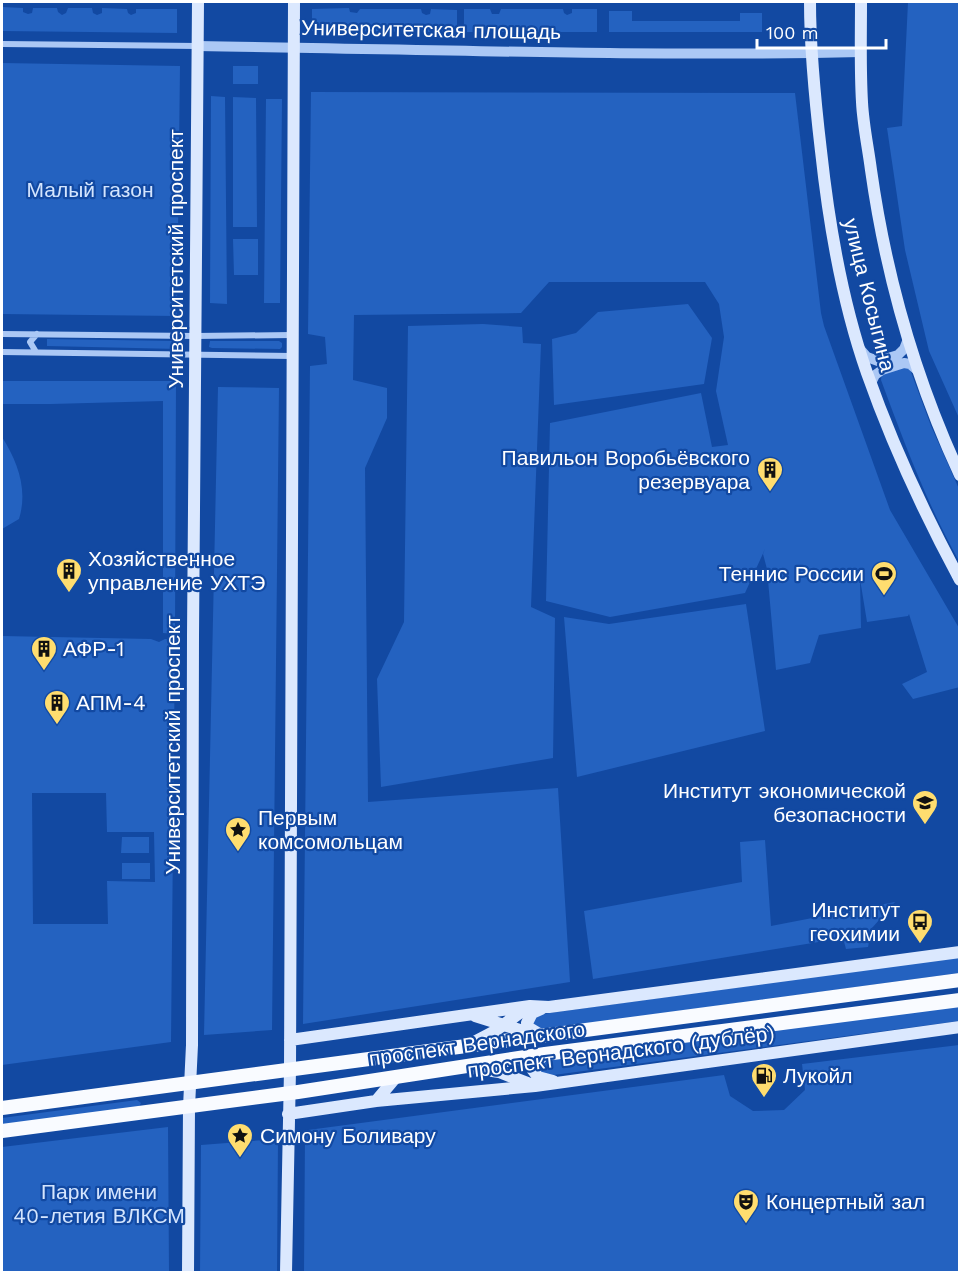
<svg xmlns="http://www.w3.org/2000/svg" width="961" height="1274" font-family="'Work Sans',sans-serif">
<style>
.green{fill:#2462c0;fill-rule:evenodd}
.lines{fill:none;stroke-linecap:round;stroke-linejoin:round}
.minor{stroke:#abc8f5;stroke-width:6}
.tertiary{stroke:#abc8f5;stroke-width:10}
.secondary{stroke:#dbe8fe;stroke-width:12}
.primary{stroke:#f9fbff;stroke-width:14}
.labels{text-anchor:middle;stroke-width:4.5;stroke-linejoin:round;paint-order:stroke}
.street-label{font-size:21px;fill:#fff;stroke:#1249a2}
.park-label{font-size:21px;fill:#d4e5fe;stroke:#1249a2}
.poi-label{font-size:21px;fill:#fff;stroke:#1249a2;text-anchor:start}
</style>
<rect width="100%" height="100%" fill="#1249a2"/>
<!-- green -->
<path class="green" d="M908,2H959V418L929,351L905,250L887,128L902,126Z
M2,7L23,8V12L28,14L32,13L33,8H57L58,12L62,15L66,13L68,8H92L93,13L97,15L102,13V8L127,9L128,13L131,15L136,13V9H177V33L2,31Z
M349,8L350,12L357,13L360,9H421L422,13L426,15L430,14L431,9L457,10V32L312,31V9Z
M464,9H490L492,14H499L501,9H563L564,13L567,15L572,13V9H597V32H464Z
M609,11H632V21H740V13H762V32H609Z
M2,63L180,66L177,316L2,314Z
M233,66H258V84H233Z
M311,92L795,93L821,313L824,326L890,510L959,628L960,687L913,699L902,684L927,672L909,614L908,616L867,622L860,579L861,628L819,635L810,663L776,670L767,569L763,554L765,549L745,593L610,617L546,601L550,423L701,393L712,447L728,445L716,391L724,337L719,304L705,282H549L521,313L354,315L353,380L387,388V418L365,468L368,802L558,788L570,982L303,1024L310,366L327,364L325,337L308,334Z
M211,96L225,97L227,304L210,303Z
M233,97L256,98L257,227H233Z
M266,99H282L280,303H264Z
M233,239H258V275H234Z
M688,304L712,338L704,384L554,405L552,339L576,333L598,312Z
M483,324L522,327L523,343L541,344L531,607L555,618L553,758L381,787L377,679L404,622L408,326Z
M47,339L177,341L179,349L47,346Z
M210,341H279L282,343V347L280,349L212,348L209,347Z
M908,364L931,426L959,489V561C927,504 904,442 881,380L882,373Z
M2,381H176L175,634L163,633V401L51,404H2Z
M218,387L279,388L272,1030L204,1035Z
M2,437C18,462 28,490 19,519L2,529Z
M746,604L765,731L577,777L564,617L609,624Z
M2,636L151,639L159,642L165,639H175L171,1042L2,1065ZM32,793H106L107,832H154L155,882L107,881L108,924H33Z
M122,837H149V853H121Z
M765,840L771,926L895,902L872,928L868,947L846,949L843,938L593,979L584,911L742,882L740,842Z
M122,863H150V879H122Z
M959,957V973L539,1030L536,1029L532,1020L542,1014Z
M959,1005V1021L546,1076L539,1072L538,1064L541,1061Z
M959,1045V1272H304L305,1135L308,1130L724,1075L730,1096L753,1111L784,1110L805,1090L802,1064Z
M137,1100L141,1103L139,1107L2,1125V1118Z
M168,1127L169,1272H2V1147Z
M278,1139L277,1272H200L201,1145Z"/>
<g class="lines">
<!-- minor -->
<path class="minor" d="M2,44L198,46
M2,334L195,336L292,335
M2,352L292,356
M36,352L30,342L37,334"/>
<!-- tertiary -->
<path class="tertiary" d="M198,46C418,49 640,57 861,52
M860,349L867,357L878,361L898,355L904,349L908,339
M871,383L875,375L882,370L904,363L910,364L918,371"/>
<!-- secondary -->
<path class="secondary" d="M810,2C810,52 815,100 821,151C829,225 842,302 867,373C892,444 924,513 960,580
M861,2C861,35 860,68 862,102C863,124 868,147 871,170C886,276 915,378 960,475
M475,1016L536,1035
M539,1034L529,1028L527,1023L532,1013L541,1009
M290,1040L530,1006L549,1007L960,952
M474,1042L495,1031L525,1009
M545,1054L534,1064L532,1069L538,1077L553,1081
M472,1068L499,1072L533,1085
M376,1101L397,1076
M288,1114L376,1101L535,1086L960,1027
M188,1272L189,1107L192,1045L193,636L198,2
M286,1272L290,1070L294,2"/>
<!-- primary -->
<path class="primary" d="M2,1108L960,980
M2,1131L298,1092L545,1054L960,1000"/>
</g>
<!-- icons -->
<defs>
<symbol id="building-pin" viewBox="-11 -11 22 30"><path d="M0 17L-7.5 6A9.5 9.5 0 1 1 7.5 6Z" fill="#ffdd6f" stroke="#1249a2"/><path d="M-4-6H4V6H1V3H-1V6H-4ZM-2.5-4.3h1.7v1.8h-1.7ZM.8-4.3h1.7v1.8H.8ZM-2.5-1h1.7V.8h-1.7ZM.8-1h1.7V.8H.8Z" fill="#111"/></symbol>
<symbol id="stadium-pin" viewBox="-11 -11 22 30"><path d="M0 17L-7.5 6A9.5 9.5 0 1 1 7.5 6Z" fill="#ffdd6f" stroke="#1249a2"/><path d="M0-5a6.5 5 0 1 0 0 10a6.5 5 0 1 0 0-10ZM-3.5-1.8h7v3.6h-7Z" fill="#111"/></symbol>
<symbol id="university-pin" viewBox="-11 -11 22 30"><path d="M0 17L-7.5 6A9.5 9.5 0 1 1 7.5 6Z" fill="#ffdd6f" stroke="#1249a2"/><path d="M0-5L7-2L0 1L-7-2ZM-4 1L0 2.5L4 1V4Q0 6-4 4Z" fill="#111"/></symbol>
<symbol id="sight-pin" viewBox="-11 -11 22 30"><path d="M0 17L-7.5 6A9.5 9.5 0 1 1 7.5 6Z" fill="#ffdd6f" stroke="#1249a2"/><path d="M0-6L1.8-2.2L6-1.7L2.9 1.2L3.7 5.4L0 3.3L-3.7 5.4L-2.9 1.2L-6-1.7L-1.8-2.2Z" fill="#111"/></symbol>
<symbol id="bus-pin" viewBox="-11 -11 22 30"><path d="M0 17L-7.5 6A9.5 9.5 0 1 1 7.5 6Z" fill="#ffdd6f" stroke="#1249a2"/><path d="M-5-6H5V4H4V6H2V4H-2V6H-4V4H-5ZM-3.5-4V0h7V-4ZM-3.5 1.2v1.5H-2V1.2ZM2 1.2v1.5H3.5V1.2Z" fill="#111"/></symbol>
<symbol id="fuel-pin" viewBox="-11 -11 22 30"><path d="M0 17L-7.5 6A9.5 9.5 0 1 1 7.5 6Z" fill="#ffdd6f" stroke="#1249a2"/><path d="M-5.5-6h7V0h2V4h1.3V-2.5L3-4.5l.8-.8L6-3V5H2.5V1h-1V6h-7ZM-4.2-4.7v3.2H.2V-4.7Z" fill="#111"/></symbol>
<symbol id="theatre-pin" viewBox="-11 -11 22 30"><path d="M0 17L-7.5 6A9.5 9.5 0 1 1 7.5 6Z" fill="#ffdd6f" stroke="#1249a2"/><path d="M-5-5.5Q0-4 5-5.5V0Q5 5 0 6Q-5 5-5 0ZM-3.3-2.5H-1v1.5H-3.3ZM1-2.5H3.3v1.5H1ZM-2.8 1Q0 5.5 2.8 1Z" fill="#111"/></symbol>
</defs>
<g fill-rule="evenodd">
<use href="#building-pin" x="755" y="455" width="30" height="40"/>
<use href="#building-pin" x="54" y="556" width="30" height="40"/>
<use href="#stadium-pin" x="869" y="559" width="30" height="40"/>
<use href="#building-pin" x="29" y="634" width="30" height="40"/>
<use href="#building-pin" x="42" y="688" width="30" height="40"/>
<use href="#university-pin" x="910" y="788" width="30" height="40"/>
<use href="#sight-pin" x="223" y="815" width="30" height="40"/>
<use href="#bus-pin" x="905" y="907" width="30" height="40"/>
<use href="#fuel-pin" x="749" y="1061" width="30" height="40"/>
<use href="#sight-pin" x="225" y="1121" width="30" height="40"/>
<use href="#theatre-pin" x="731" y="1187" width="30" height="40"/>
</g>
<g class="labels">
<!-- street labels -->
<g class="street-label">
<text transform="translate(431 30) rotate(1)" y="7">Университетская площадь</text>
<text transform="translate(176 259) rotate(-90)" y="7">Университетский проспект</text>
<text transform="translate(869 295) rotate(76)" y="7">улица Косыгина</text>
<text transform="translate(173 745) rotate(-90)" y="7">Университетский проспект</text>
<text transform="translate(477 1044) rotate(-8)" y="7">проспект Вернадского</text>
<text transform="translate(621 1052) rotate(-7)" y="7">проспект Вернадского (дублёр)</text>
</g>
<!-- park labels -->
<g class="park-label">
<text x="90" y="197">Малый газон</text>
<text x="99" y="1199">Парк имени<tspan x="99" dy="24">40-летия ВЛКСМ</tspan></text>
</g>
<!-- poi labels -->
<g class="poi-label">
<text x="750" y="465" text-anchor="end">Павильон Воробьёвского<tspan x="750" dy="24">резервуара</tspan></text>
<text x="88" y="566">Хозяйственное<tspan x="88" dy="24">управление УХТЭ</tspan></text>
<text x="864" y="581" text-anchor="end">Теннис России</text>
<text x="63" y="656">АФР-1</text>
<text x="76" y="710">АПМ-4</text>
<text x="906" y="798" text-anchor="end">Институт экономической<tspan x="906" dy="24">безопасности</tspan></text>
<text x="258" y="825">Первым<tspan x="258" dy="24">комсомольцам</tspan></text>
<text x="900" y="917" text-anchor="end">Институт<tspan x="900" dy="24">геохимии</tspan></text>
<text x="783" y="1083">Лукойл</text>
<text x="260" y="1143">Симону Боливару</text>
<text x="766" y="1209">Концертный зал</text>
</g>
</g>
<!-- border -->
<rect width="961" height="1274" fill="none" stroke="#ffffff" stroke-width="6"/>
<!-- scale -->
<path d="M757 39v9h129v-9" fill="none" stroke="#ffffff" stroke-width="3"/>
<text x="766" y="39" font-size="18" fill="#ffffff" stroke="#1249a2" stroke-width="4.5" paint-order="stroke">100 m</text>
</svg>
